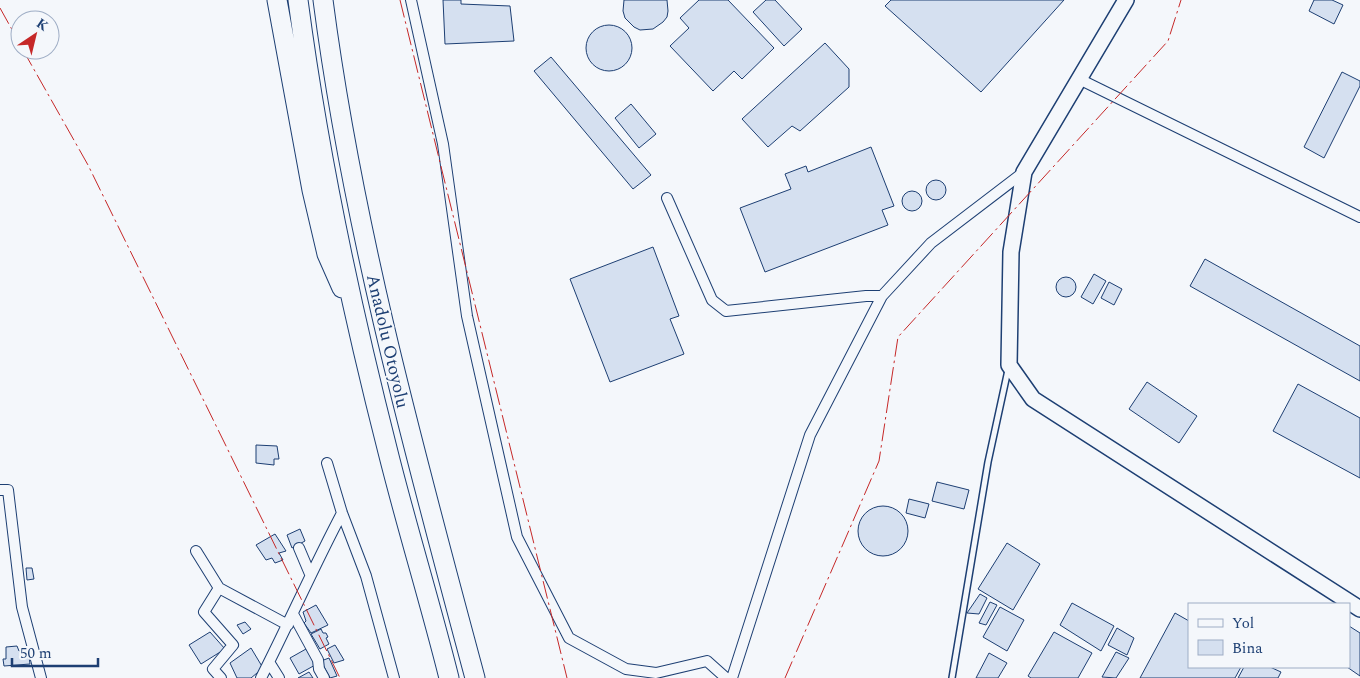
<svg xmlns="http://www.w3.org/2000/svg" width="1360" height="678" font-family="Spectral,serif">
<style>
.building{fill:#d5e0f0;stroke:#1d3f73}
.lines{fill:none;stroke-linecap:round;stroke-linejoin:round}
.lane-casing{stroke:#1d3f73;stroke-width:8}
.street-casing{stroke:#1d3f73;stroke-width:12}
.secondary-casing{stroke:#1d3f73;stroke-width:18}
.highway-casing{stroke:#1d3f73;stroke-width:21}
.lane{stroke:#f4f7fb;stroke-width:5}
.street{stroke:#f4f7fb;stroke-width:10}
.secondary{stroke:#f4f7fb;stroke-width:15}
.highway{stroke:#f4f7fb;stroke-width:19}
.power{stroke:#c62828;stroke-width:1;stroke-dasharray:18 4 2.5 4;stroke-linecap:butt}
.labels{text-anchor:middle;stroke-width:4;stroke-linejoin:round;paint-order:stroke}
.street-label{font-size:18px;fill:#1d3f73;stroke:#f4f7fb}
</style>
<rect width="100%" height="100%" fill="#f4f7fb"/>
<!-- building -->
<path class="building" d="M443,0H461V4L510,6L514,41L445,44Z
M624,0H667L668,11L667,17L663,22L653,29L640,30L634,27L625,18L623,11Z
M699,0H728L774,48L742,79L734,71L713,91L670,46L689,28L680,18Z
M766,0H775L802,29L784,46L753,12Z
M891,0H1064L981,92L885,6Z
M1314,0H1332L1343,5L1334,24L1309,11Z
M586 48a23 23 0 1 1 46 0a23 23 0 1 1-46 0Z
M825,43L849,69V87L800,131L792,126L768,147L742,119Z
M551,57L651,175L633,189L534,71Z
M1342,72L1360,81V86L1324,158L1304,147Z
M631,104L656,134L639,148L615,118Z
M871,147L894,206L882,210L888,225L765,272L740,208L791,189L785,174L806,166L808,172Z
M926 190a10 10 0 1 1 20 0a10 10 0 1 1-20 0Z
M902 201a10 10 0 1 1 20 0a10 10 0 1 1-20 0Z
M653,247L679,316L670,319L684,354L610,382L570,279Z
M1205,259L1360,346V381L1190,286Z
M1094,274L1106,281L1093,304L1081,297Z
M1056 287a10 10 0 1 1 20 0a10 10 0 1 1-20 0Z
M1109,282L1122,289L1114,305L1101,298Z
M1147,382L1197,416L1179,443L1129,409Z
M1298,384L1360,418V478L1273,431Z
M256,445L277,446L279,459H274V465L256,463Z
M937,482L969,490L964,509L932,501Z
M909,499L929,504L925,518L906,513Z
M858 531a25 25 0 1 1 50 0a25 25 0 1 1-50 0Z
M300,529L305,541L292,548L287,535Z
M275,534L286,551L279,553L283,560L275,563L272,558L266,560L256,545Z
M1007,543L1040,564L1013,610L978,589Z
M26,568H32L34,579L27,580Z
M980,594L987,598L979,614L967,613Z
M990,602L997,605L986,625L979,623Z
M1072,603L1114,626L1101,651L1060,625Z
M316,605L328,625L311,633L304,623L306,621L303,612Z
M1000,607L1024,620L1007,651L983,637Z
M1175,613L1189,621V667H1241L1235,678H1140Z
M245,622L251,629L243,634L237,625Z
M1349,626L1360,633V676L1347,667H1349Z
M1117,628L1134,638L1127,655L1108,645Z
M321,629L323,633H326L328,637L326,638L329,644L320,649L311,634Z
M210,632L225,649L201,664L189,645Z
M1054,632L1092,653L1078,678H1031L1028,676Z
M335,645L344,660L334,663L327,649Z
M17,646L19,651L28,649L30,664L4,666L3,659H6V647Z
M251,648L263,668L251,678H237L230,663Z
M306,649L317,664L299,674L290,658Z
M1116,652L1129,658L1116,678L1102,677Z
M989,653L1007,663L998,678H976Z
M329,658L337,676L330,678L321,661Z
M1244,667H1270L1281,672L1278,678H1238Z
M309,672L313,678H298Z"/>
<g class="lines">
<defs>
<path id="lane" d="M952,678L988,462L1008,370"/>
<path id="street" d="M411,0L443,144L467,316L517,537L569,638L626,669L656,673L707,661L726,678
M1079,79L1360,217
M667,198L712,300L726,311L866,296H882L931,243L1024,172
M327,463L342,513L366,576L394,678
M0,490H8L22,607L41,678
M299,548L310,574
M196,551L219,588L288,625
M219,588L204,612L233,645L213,669L221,678
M293,614L318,660L319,669L324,678
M269,662L279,678
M261,678C289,623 313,568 342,513
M732,678L810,435L882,296"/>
<path id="secondary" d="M1126,0L1024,172L1011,252L1009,365L1033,399L1360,609"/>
<path id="highway" d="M277,0L312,190L327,254L342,288
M298,0C318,152 350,303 388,452C407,528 430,602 449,678
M323,0C353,230 415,454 475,678"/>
</defs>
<!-- lane casing -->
<use href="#lane" class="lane-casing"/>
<!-- street casing -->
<use href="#street" class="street-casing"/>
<!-- secondary casing -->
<use href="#secondary" class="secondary-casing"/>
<!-- highway casing -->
<use href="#highway" class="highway-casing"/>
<!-- lane -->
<use href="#lane" class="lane"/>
<!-- street -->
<use href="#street" class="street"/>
<!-- secondary -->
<use href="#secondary" class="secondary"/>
<!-- highway -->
<use href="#highway" class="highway"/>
<!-- power -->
<path class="power" d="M400,0L567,678
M0,8L20,44
M23,50L88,165L340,678
M785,678L879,461L898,337L1168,41L1181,0"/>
</g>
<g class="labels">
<!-- street labels -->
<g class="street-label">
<text transform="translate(388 341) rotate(77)" y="6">Anadolu Otoyolu</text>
</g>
</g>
<!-- legend -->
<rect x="1188" y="603" width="162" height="65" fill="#f4f7fb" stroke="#9eadc5"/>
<rect x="1198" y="619" width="25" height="8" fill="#f4f7fb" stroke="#9eadc5"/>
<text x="1232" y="628" font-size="15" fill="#1d3f73">Yol</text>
<rect x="1198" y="640" width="25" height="15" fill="#d5e0f0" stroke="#9eadc5"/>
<text x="1232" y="653" font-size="15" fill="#1d3f73">Bina</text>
<!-- north arrow -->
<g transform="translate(35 35) rotate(35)"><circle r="24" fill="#f4f7fb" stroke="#9eadc5"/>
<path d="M0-4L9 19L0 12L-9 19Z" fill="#c62828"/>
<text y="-8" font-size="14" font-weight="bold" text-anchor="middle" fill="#1d3f73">K</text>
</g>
<!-- scale -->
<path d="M12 658v8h86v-8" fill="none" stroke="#1d3f73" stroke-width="2.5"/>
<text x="20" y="658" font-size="15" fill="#1d3f73" stroke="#f4f7fb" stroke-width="4" paint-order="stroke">50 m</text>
</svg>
